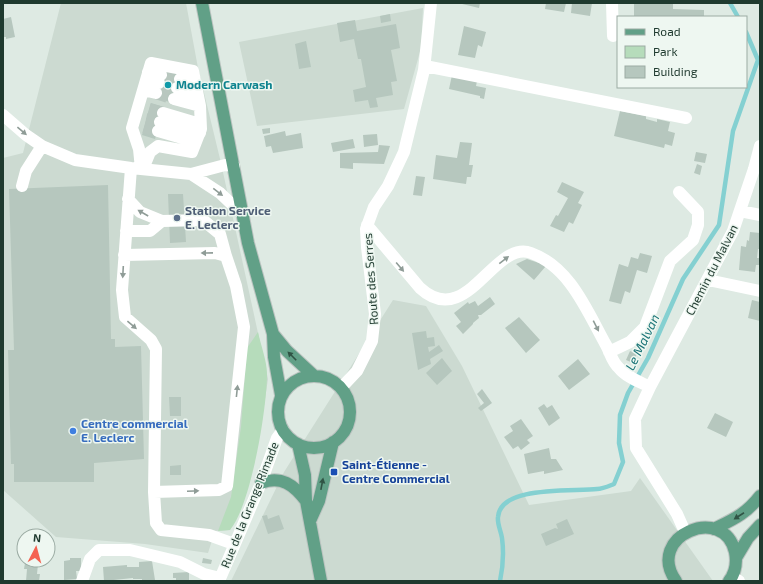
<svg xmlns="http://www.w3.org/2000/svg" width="763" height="584" font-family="'Exo 2',sans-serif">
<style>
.built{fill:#ccdad1}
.green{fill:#b6dcbb}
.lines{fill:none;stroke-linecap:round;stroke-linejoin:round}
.stream{stroke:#84d0d1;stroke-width:4.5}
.building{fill:#b6c7be}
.minor-tunnel{stroke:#b8c7bf;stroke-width:12;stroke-dasharray:12 6;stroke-linecap:butt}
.major-casing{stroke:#bcc4c1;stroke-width:14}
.minor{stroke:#fff;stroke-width:12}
.major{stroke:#61a087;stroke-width:12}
.oneway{fill:#8f9c97}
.oneway2{fill:#305445}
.culture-dot{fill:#0f9aa8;stroke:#eef7f1;stroke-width:1.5}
.service-dot{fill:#5c6f8a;stroke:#eef7f1;stroke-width:1.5}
.shop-dot{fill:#3f7fe0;stroke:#eef7f1;stroke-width:1.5}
.transit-dot{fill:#1a4fb4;stroke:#eef7f1;stroke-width:1.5}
.labels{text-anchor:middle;stroke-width:3;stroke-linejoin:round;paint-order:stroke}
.culture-label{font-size:12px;font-weight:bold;fill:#0d838f;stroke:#eef7f1;text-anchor:start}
.service-label{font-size:12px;font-weight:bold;fill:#4e5e75;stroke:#eef7f1;text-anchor:start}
.street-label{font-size:12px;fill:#1f3a2f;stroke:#eef7f1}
.shop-label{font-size:12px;font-weight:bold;fill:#366cbe;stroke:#eef7f1;text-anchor:start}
.transit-label{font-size:12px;font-weight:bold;fill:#164399;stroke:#eef7f1;text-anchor:start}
.water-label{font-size:13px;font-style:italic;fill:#197376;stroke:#eef7f1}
</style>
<rect width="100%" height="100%" fill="#deeae3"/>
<!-- built -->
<path class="built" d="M61,3H186L198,68L221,163L268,379L258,445L230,530L215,531L208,553L145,544L56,537L3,490V158L23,153Z
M423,8L421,48L404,109L257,126L239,42Z
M393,300L426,306L462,366L529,505L631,491L640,478L713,581H231L284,472Z"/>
<!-- green -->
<path class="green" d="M258,332C261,346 267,361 267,374C267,409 251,505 230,530L218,531L231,497L241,427L247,348Z"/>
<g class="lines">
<!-- stream -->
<path class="stream" d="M730,3L738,17
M500,581C503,567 504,553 502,538C501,531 497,524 498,517C500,485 574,492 597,489C603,489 609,486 614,484L623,462L619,443L620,415L628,393L648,358L683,279L719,225L733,131L758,60L746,32"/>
</g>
<!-- building -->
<path class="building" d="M458,3H480L479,8Z
M546,3H566L564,12L545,9Z
M572,3H592L590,16L571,13Z
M634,3H673V9L704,10V17H634Z
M390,14L391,21L381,23L380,16Z
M11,17L15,37L6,39V37H3V19Z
M355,20L357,31L396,24L400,48L391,50L397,81L391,82L393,95L376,98L378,107L370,108L368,100L355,102L353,90L366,87L361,59H358L354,39L340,42L337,23Z
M464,26L486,32L482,47L478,45L475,58L458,55Z
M306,41L311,67L299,69L295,44Z
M163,69L182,73L173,103L155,98Z
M452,75L477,81L476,86L486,88L484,99L480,98V96L449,89Z
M151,103L164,107L155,139L142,135Z
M620,111L646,116V119L657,122V119L670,122L668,131L675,133L672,146L665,144L664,148L614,136Z
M270,128V133L263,134L262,129Z
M285,131L286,136L301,133L303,148L273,153L271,146L266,147L264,136Z
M377,134L378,145L364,147L363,135Z
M353,139L355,148L333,152L331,143Z
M460,142L472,143L469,165H473L471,177H467L466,184L433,179L436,155L457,158Z
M379,145L390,146L384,164L353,163V169L340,168V153L378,152Z
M696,152L707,154L705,163L694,161Z
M697,164L702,166L700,175L694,173Z
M416,176L425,177L422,196L413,195Z
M562,182L584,192L578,203L582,205L573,224L569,222L564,232L550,226L556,215L558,216L568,198L557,192Z
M108,185L111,339H115V347L141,346L144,459L94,463V482H14V464H11L8,350H14L9,189Z
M168,194H183L186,242L170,243Z
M750,232L760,233V249H758L757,258H760V265H756L755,272L739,270L741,246L746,247L747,240L749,241Z
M640,253L652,256L647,273L637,270L630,293L625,291L621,304L609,301L619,264L628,267L631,257L638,259Z
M527,259L539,263L540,261L546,266L534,280L516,264Z
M490,297L495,304L481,315H478L479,318L473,323V324L463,334L456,326L461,322L454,313L468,302L469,304L475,301L478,306Z
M752,300L760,302V321L748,318Z
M519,317L540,340L526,353L505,328Z
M426,331L427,338L434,337L435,346L428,347L429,352L439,345L443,351L430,359L431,364L418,370L412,333Z
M630,351L637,354L633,363L626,360Z
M442,358L452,371L437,385L426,373Z
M578,359L590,374L569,390L558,376Z
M482,389L492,403L481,411L478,408L484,403L477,394Z
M169,397H181V416H170Z
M544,404L547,408L552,405L560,418L549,426L538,408Z
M715,413L733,422L726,437L707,428Z
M521,419L533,436L527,440L530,443L521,450L518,446L513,449L504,437L513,431L510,426Z
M549,448L551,459H556L563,470L544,474V471L528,474L524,454Z
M181,465V475H170V466Z
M267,515L268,519L279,515L284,529L268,534L262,516Z
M567,519L574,534L546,546L541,534L555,528L558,529L556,524Z
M70,558H81V571H76L77,579L64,580V561L70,560Z
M203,558L212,560L211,564L202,563Z
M152,561L155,580L142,581V579H133V578L104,581L103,567L127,565V567H139V562Z
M25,563L38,564L37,574H40L39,581H26L27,569H24Z
M189,572V581H176V578H173V573Z"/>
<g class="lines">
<!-- minor-tunnel -->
<path class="minor-tunnel" d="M161,75L180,79
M159,83L177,88
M156,93L174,99
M149,109L163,113
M146,119L160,122
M144,127L158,131"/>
<defs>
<path id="major" d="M202,3L248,243L273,334L274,357L281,395
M273,334L287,351L313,375
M278 412a36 36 0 1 1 72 0a36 36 0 1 1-72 0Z
M298,444L305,475L306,501L321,581
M261,483C281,475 294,485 306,501
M310,521L319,501L333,442
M714,529C734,519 746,514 760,496
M736,558L748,538L760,525
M676,581C644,536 724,503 735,552C737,562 736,572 729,581"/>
</defs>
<!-- major casing -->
<use href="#major" class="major-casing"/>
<!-- minor -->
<path class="minor" d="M612,3L613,36
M425,66L686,118
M148,72L161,75
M180,79L195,82
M146,80L159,83
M177,88L197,93
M143,90L156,93
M174,99L200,106
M163,113L200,124
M3,115L26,135L42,146L75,160L131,168L191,174L225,165L234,166
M160,122L200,133
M158,131L196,142
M131,168L122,290L125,317L151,340L156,349L154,492L156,523L161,530L209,535L234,544
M141,169L139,149L132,128L151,63L193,71L200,106L201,129L192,152L158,146L150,152L143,169
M191,174L220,193L242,214
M22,186L26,171L42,146
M128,199L140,212L162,221L203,220L220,234L226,256
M740,211L760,215
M367,225L420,288C467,331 494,239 531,253C570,267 587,311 606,345C610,352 612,362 619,368C626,377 640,382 650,387
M126,231H150L162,221
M124,255L215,253L226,256L236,286L244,327L227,486L219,490L154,492
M708,280L760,291
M609,352L630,342L645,327L670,261L693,240L698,225V212L679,192
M341,388L357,371L372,341L375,314L367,247L366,229L374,207L388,186L404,152L424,70L431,3
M685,532L677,514L636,448L635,419L650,387L733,231L754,169L760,146
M732,577L739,581
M82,581L90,559L99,550H130L180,562L204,574L220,578
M219,581L261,483L277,438L283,430"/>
<!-- major -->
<use href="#major" class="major"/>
</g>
<!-- one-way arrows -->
<defs><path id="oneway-solid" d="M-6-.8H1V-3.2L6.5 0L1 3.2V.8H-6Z"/></defs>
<g class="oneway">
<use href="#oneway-solid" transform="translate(22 131) rotate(40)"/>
<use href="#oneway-solid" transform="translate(218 192) rotate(38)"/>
<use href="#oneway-solid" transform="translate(143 213) rotate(-150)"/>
<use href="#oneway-solid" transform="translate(207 253) rotate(179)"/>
<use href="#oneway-solid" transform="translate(504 260) rotate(-38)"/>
<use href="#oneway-solid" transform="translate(400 267) rotate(50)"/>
<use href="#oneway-solid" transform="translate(123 272) rotate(93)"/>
<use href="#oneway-solid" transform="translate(132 325) rotate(40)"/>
<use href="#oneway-solid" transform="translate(596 326) rotate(63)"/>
<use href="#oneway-solid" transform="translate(237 391) rotate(-84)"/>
<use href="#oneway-solid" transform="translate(193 491) rotate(-2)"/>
</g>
<g class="oneway2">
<use href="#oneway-solid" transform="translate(292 356) rotate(-135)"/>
<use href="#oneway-solid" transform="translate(322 484) rotate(-79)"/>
<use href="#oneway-solid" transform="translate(739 516) rotate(147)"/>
</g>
<!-- markers -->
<circle class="culture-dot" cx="168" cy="85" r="4"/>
<circle class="service-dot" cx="177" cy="218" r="4"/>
<circle class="shop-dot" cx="73" cy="431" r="4"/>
<rect class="transit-dot" x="330" y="468" width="8" height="8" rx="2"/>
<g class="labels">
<!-- culture labels -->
<g class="culture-label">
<text x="176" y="89">Modern Carwash</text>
</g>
<!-- service labels -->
<g class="service-label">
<text x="185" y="215">Station Service<tspan x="185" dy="14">E. Leclerc</tspan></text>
</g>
<!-- street labels -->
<g class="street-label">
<text transform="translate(712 270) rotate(-63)" y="4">Chemin du Malvan</text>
<text transform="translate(371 279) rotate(-94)" y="4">Route des Serres</text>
<text transform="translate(250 505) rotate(-68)" y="4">Rue de la Grange Rimade</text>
</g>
<!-- shop labels -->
<g class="shop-label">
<text x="81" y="428">Centre commercial<tspan x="81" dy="14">E. Leclerc</tspan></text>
</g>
<!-- transit labels -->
<g class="transit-label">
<text x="342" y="469">Saint-Étienne -<tspan x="342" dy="14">Centre Commercial</tspan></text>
</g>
<!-- water labels -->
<g class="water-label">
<text transform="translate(642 342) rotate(-64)" y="5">Le Malvan</text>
</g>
</g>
<!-- border -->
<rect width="763" height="584" fill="none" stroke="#1f3a2f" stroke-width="8"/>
<!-- legend -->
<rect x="617" y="16" width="130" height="72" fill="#eef7f1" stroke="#9baba3"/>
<rect x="625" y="29" width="20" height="6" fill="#61a087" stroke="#9baba3"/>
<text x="653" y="36" font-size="12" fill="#1f3a2f">Road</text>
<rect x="625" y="46" width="20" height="12" fill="#b6dcbb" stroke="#9baba3"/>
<text x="653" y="56" font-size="12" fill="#1f3a2f">Park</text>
<rect x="625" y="66" width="20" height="12" fill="#b6c7be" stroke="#9baba3"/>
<text x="653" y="76" font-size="12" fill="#1f3a2f">Building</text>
<!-- north arrow -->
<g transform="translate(36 548) rotate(6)"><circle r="19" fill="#eef7f1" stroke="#9baba3"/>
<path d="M0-3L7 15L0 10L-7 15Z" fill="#f46251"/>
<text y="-6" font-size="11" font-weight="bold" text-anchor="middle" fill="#1f3a2f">N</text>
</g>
</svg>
